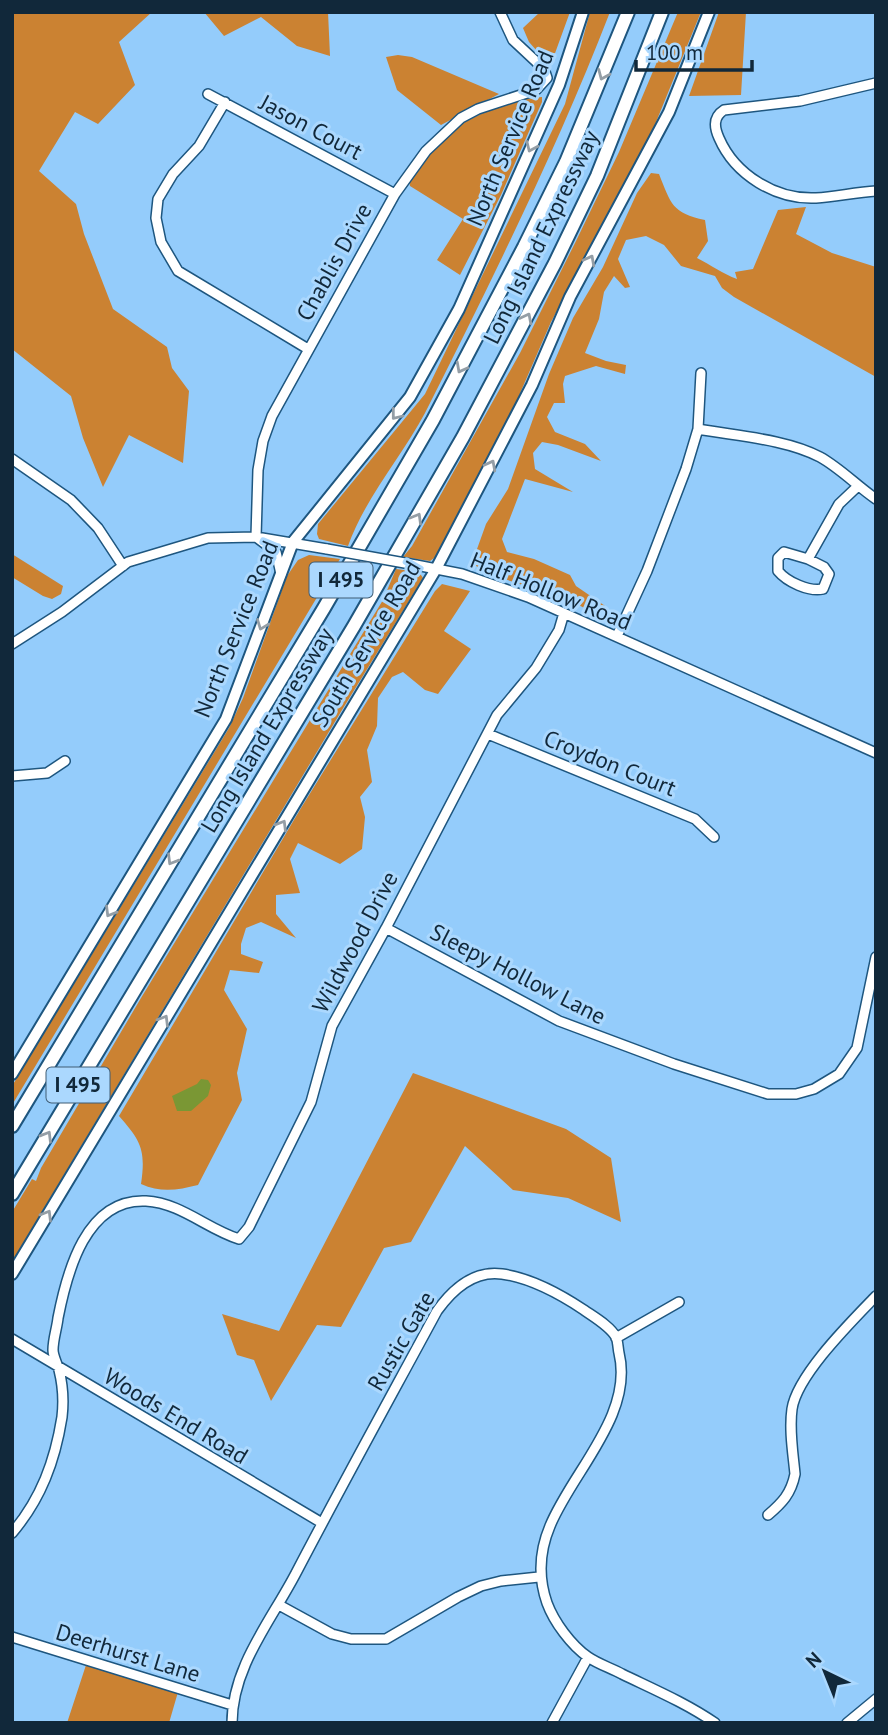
<svg xmlns="http://www.w3.org/2000/svg" width="888" height="1735" font-family="'PT Sans',sans-serif">
<style>
.green{fill:#cb8232}
.water{fill:#7a9734}
.lines{fill:none;stroke-linecap:round;stroke-linejoin:round}
.minor-casing{stroke:#1e567f;stroke-width:12}
.major-casing{stroke:#1e567f;stroke-width:14}
.highway-casing{stroke:#1e567f;stroke-width:16}
.minor{stroke:#fff;stroke-width:9}
.major{stroke:#fff;stroke-width:10}
.highway{stroke:#fff;stroke-width:12}
.minor-bridge-casing{stroke:#1e567f;stroke-width:12;stroke-linecap:butt}
.minor-bridge{stroke:#fff;stroke-width:9}
.oneway{stroke:#949ea6}
.labels{text-anchor:middle;stroke-width:6;stroke-linejoin:round;paint-order:stroke}
.shield{fill:#abd8fe;stroke:#3f5d75;stroke-width:2}
.shield-label{font-size:21px;font-weight:bold;fill:#11283a}
.street-label{font-size:23px;fill:#11283a;stroke:#abd8fe}
</style>
<rect width="100%" height="100%" fill="#94ccfb"/>
<!-- green -->
<path class="green" d="M12,12H152L119,42L135,85L98,124L75,112L39,171L76,204L84,234L113,309L167,347L172,368L189,391L183,463L129,435L103,487L83,438L71,396L12,349Z
M204,12H328L330,56L297,46L261,17L224,36Z
M540,12H570L554,56L544,59L529,42L523,28Z
M590,12H610C557,149 491,282 425,413C401,458 365,498 348,546L319,539L317,534L318,524L425,394L565,104Z
M678,12H701L654,127L551,322L491,460L437,556L430,561L403,557L412,546L520,353L576,241L619,152Z
M719,12H746L741,95L689,96Z
M398,55L412,57L499,94L441,125L397,90L386,57Z
M542,97V102L501,195L460,275L437,260L463,219L410,186L409,179C421,162 437,141 454,129C478,113 513,99 542,97Z
M651,173L659,174C671,204 672,213 705,220L708,241L697,258C711,265 723,274 737,279L735,272L753,269L778,210L806,207L796,234L832,253L876,267V377L734,297L722,288L715,276L681,266L664,245L646,236L626,240L618,259L630,287L625,288L614,276L604,292L599,319L585,353L606,361L626,365L625,374L596,366L565,376L563,384L565,403H554L547,417L555,432L585,444L601,461L558,445L542,442L533,453L535,469L573,492L525,479L502,539L507,552L534,559L570,575L576,586L608,608L594,613L569,600L486,573L472,563L486,524L508,489L549,374L573,318L603,267L637,193Z
M12,554L63,586L61,594L52,599L43,596L12,577Z
M309,555L340,559L12,1105V1086L229,728L243,698L287,576L298,560Z
M396,569L419,572L423,578L342,710L12,1262V1212L32,1179L36,1181L41,1168L141,998L383,600Z
M442,584L470,591L444,631L471,649L438,694L425,690L403,672L392,677L378,698L377,726L367,750L372,782L360,797L365,817L362,849L340,864L298,843L290,859L300,893L276,895V914L296,938L261,922L246,928L241,944V954L263,962L259,973L230,970L224,990L247,1029L237,1073L242,1100L198,1185C178,1190 161,1193 141,1184C146,1150 141,1141 119,1116L301,808L435,591Z
M413,1073L566,1129L611,1158L621,1222L568,1198L513,1190L465,1146L411,1242L384,1248L341,1327L317,1325L271,1401L254,1360L237,1355L222,1314L279,1331Z
M86,1665L178,1692L169,1723H67Z"/>
<!-- water -->
<path class="water" d="M201,1079L208,1080L211,1085L208,1096L191,1111H177L172,1096L197,1084Z"/>
<g class="lines">
<defs>
<path id="minor" d="M876,83L800,101L724,110C713,117 714,127 719,138C735,175 776,200 816,198C836,197 855,192 876,191
M208,94L395,194
M225,102L199,146L173,174L158,199L156,218L161,242L178,271L308,349
M698,429C736,436 786,439 820,457C840,468 857,486 876,499
M12,459L71,500L98,528L123,566
M808,559L824,567L829,574L823,589C809,592 787,582 778,571V558L784,552L808,559L839,504L858,486
M416,565L462,574L528,597L876,753
M281,574L276,552L256,537L258,470L263,441L272,416L395,194L426,151L461,118L478,109L536,90L547,78L544,69L513,40L500,12
M617,636L647,571L686,469L698,429L701,373
M12,644L62,612L128,562L208,538L256,537L327,549
M488,734L695,819L714,837
M12,776L47,773L65,761
M386,928L559,1021L674,1064L768,1094H796L814,1089L839,1074L857,1048L876,957
M616,1338L679,1302
M12,1339L322,1523
M768,1515C782,1503 791,1494 795,1474C793,1453 789,1430 792,1409C797,1375 852,1321 876,1296
M12,1533C41,1499 55,1461 62,1417C64,1400 63,1386 59,1370C57,1363 53,1356 53,1350C53,1339 57,1328 58,1318C67,1272 86,1198 146,1201C181,1203 207,1229 239,1239L249,1227L311,1102L332,1026L386,928L497,715L536,668L559,630L564,613
M279,1605L332,1634L351,1639H386L458,1597L481,1586L501,1581L539,1577
M12,1637L232,1705
M232,1723C232,1667 271,1621 296,1573C342,1485 390,1398 437,1311C452,1290 474,1270 502,1274C531,1278 560,1294 584,1310C594,1317 610,1326 616,1337C618,1341 618,1349 619,1353C634,1415 572,1472 550,1526C539,1552 538,1577 547,1603C554,1622 571,1645 588,1657C598,1664 611,1668 622,1674C653,1689 686,1703 715,1723
M552,1723L588,1657
M847,1723L876,1699"/>
<path id="major" d="M12,1074L226,719L293,542L410,397L459,309L559,85L583,12
M12,1274L436,569L532,385L570,297L669,112L709,12"/>
<path id="highway" d="M12,1126L324,608L433,420L524,247L566,162L628,12
M12,1194L354,626L463,437L555,263L597,176L662,12"/>
</defs>
<!-- minor casing -->
<use href="#minor" class="minor-casing"/>
<!-- major casing -->
<use href="#major" class="major-casing"/>
<!-- highway casing -->
<use href="#highway" class="highway-casing"/>
<!-- minor -->
<use href="#minor" class="minor"/>
<!-- major -->
<use href="#major" class="major"/>
<!-- highway -->
<use href="#highway" class="highway"/>
<defs>
<path id="minor-bridge" d="M327,549L416,565"/>
</defs>
<!-- minor-bridge casing -->
<use href="#minor-bridge" class="minor-bridge-casing"/>
<!-- minor-bridge -->
<use href="#minor-bridge" class="minor-bridge"/>
</g>
<!-- one-way arrows -->
<defs><path id="oneway-chevron" d="M-2-3.5L2.5 0L-2 3.5" fill="none" stroke-width="1.6" stroke-linecap="round" stroke-linejoin="round" transform="scale(1.75)"/></defs>
<g class="oneway">
<use href="#oneway-chevron" transform="translate(603 75) rotate(113)"/>
<use href="#oneway-chevron" transform="translate(531 147) rotate(114)"/>
<use href="#oneway-chevron" transform="translate(590 260) rotate(-62)"/>
<use href="#oneway-chevron" transform="translate(527 318) rotate(-63)"/>
<use href="#oneway-chevron" transform="translate(461 368) rotate(118)"/>
<use href="#oneway-chevron" transform="translate(396 415) rotate(128)"/>
<use href="#oneway-chevron" transform="translate(491 465) rotate(-62)"/>
<use href="#oneway-chevron" transform="translate(417 518) rotate(-60)"/>
<use href="#oneway-chevron" transform="translate(262 625) rotate(111)"/>
<use href="#oneway-chevron" transform="translate(282 825) rotate(-59)"/>
<use href="#oneway-chevron" transform="translate(172 860) rotate(121)"/>
<use href="#oneway-chevron" transform="translate(110 912) rotate(121)"/>
<use href="#oneway-chevron" transform="translate(164 1020) rotate(-59)"/>
<use href="#oneway-chevron" transform="translate(47 1136) rotate(-59)"/>
<use href="#oneway-chevron" transform="translate(47 1215) rotate(-59)"/>
</g>
<g class="labels">
<!-- shield labels -->
<g class="shield">
<rect x="309.5" y="562.5" width="63" height="35" rx="5"/>
<rect x="46.5" y="1067.5" width="63" height="35" rx="5"/>
</g>
<g class="shield-label">
<text x="341" y="587">I 495</text>
<text x="78" y="1092">I 495</text>
</g>
<!-- street labels -->
<g class="street-label">
<text transform="translate(311 127) rotate(28)" y="8">Jason Court</text>
<text transform="translate(510 138) rotate(-67)" y="8">North Service Road</text>
<text transform="translate(541 237) rotate(-64)" y="8">Long Island Expressway</text>
<text transform="translate(334 262) rotate(-61)" y="8">Chablis Drive</text>
<text transform="translate(551 591) rotate(22)" y="8">Half Hollow Road</text>
<text transform="translate(236 629) rotate(-68)" y="8">North Service Road</text>
<text transform="translate(366 644) rotate(-59)" y="8">South Service Road</text>
<text transform="translate(267 730) rotate(-59)" y="8">Long Island Expressway</text>
<text transform="translate(610 763) rotate(22)" y="8">Croydon Court</text>
<text transform="translate(355 942) rotate(-62)" y="8">Wildwood Drive</text>
<text transform="translate(518 974) rotate(27)" y="8">Sleepy Hollow Lane</text>
<text transform="translate(401 1341) rotate(-60)" y="8">Rustic Gate</text>
<text transform="translate(176 1416) rotate(31)" y="8">Woods End Road</text>
<text transform="translate(128 1653) rotate(17)" y="8">Deerhurst Lane</text>
</g>
</g>
<!-- border -->
<rect width="888" height="1735" fill="none" stroke="#11283a" stroke-width="28"/>
<!-- north arrow -->
<g transform="translate(825 1672) rotate(317)" stroke="#abd8fe" stroke-width="5" paint-order="stroke">
<path d="M0-5L12 26L0 18L-12 26Z" fill="#11283a"/>
<text y="-10" font-size="19" font-weight="bold" text-anchor="middle" fill="#11283a">N</text>
</g>
<!-- scale -->
<path d="M636 60v10h116v-10" fill="none" stroke="#11283a" stroke-width="3.5"/>
<text x="646" y="60" font-size="21" fill="#11283a" stroke="#abd8fe" stroke-width="5" paint-order="stroke">100 m</text>
</svg>
